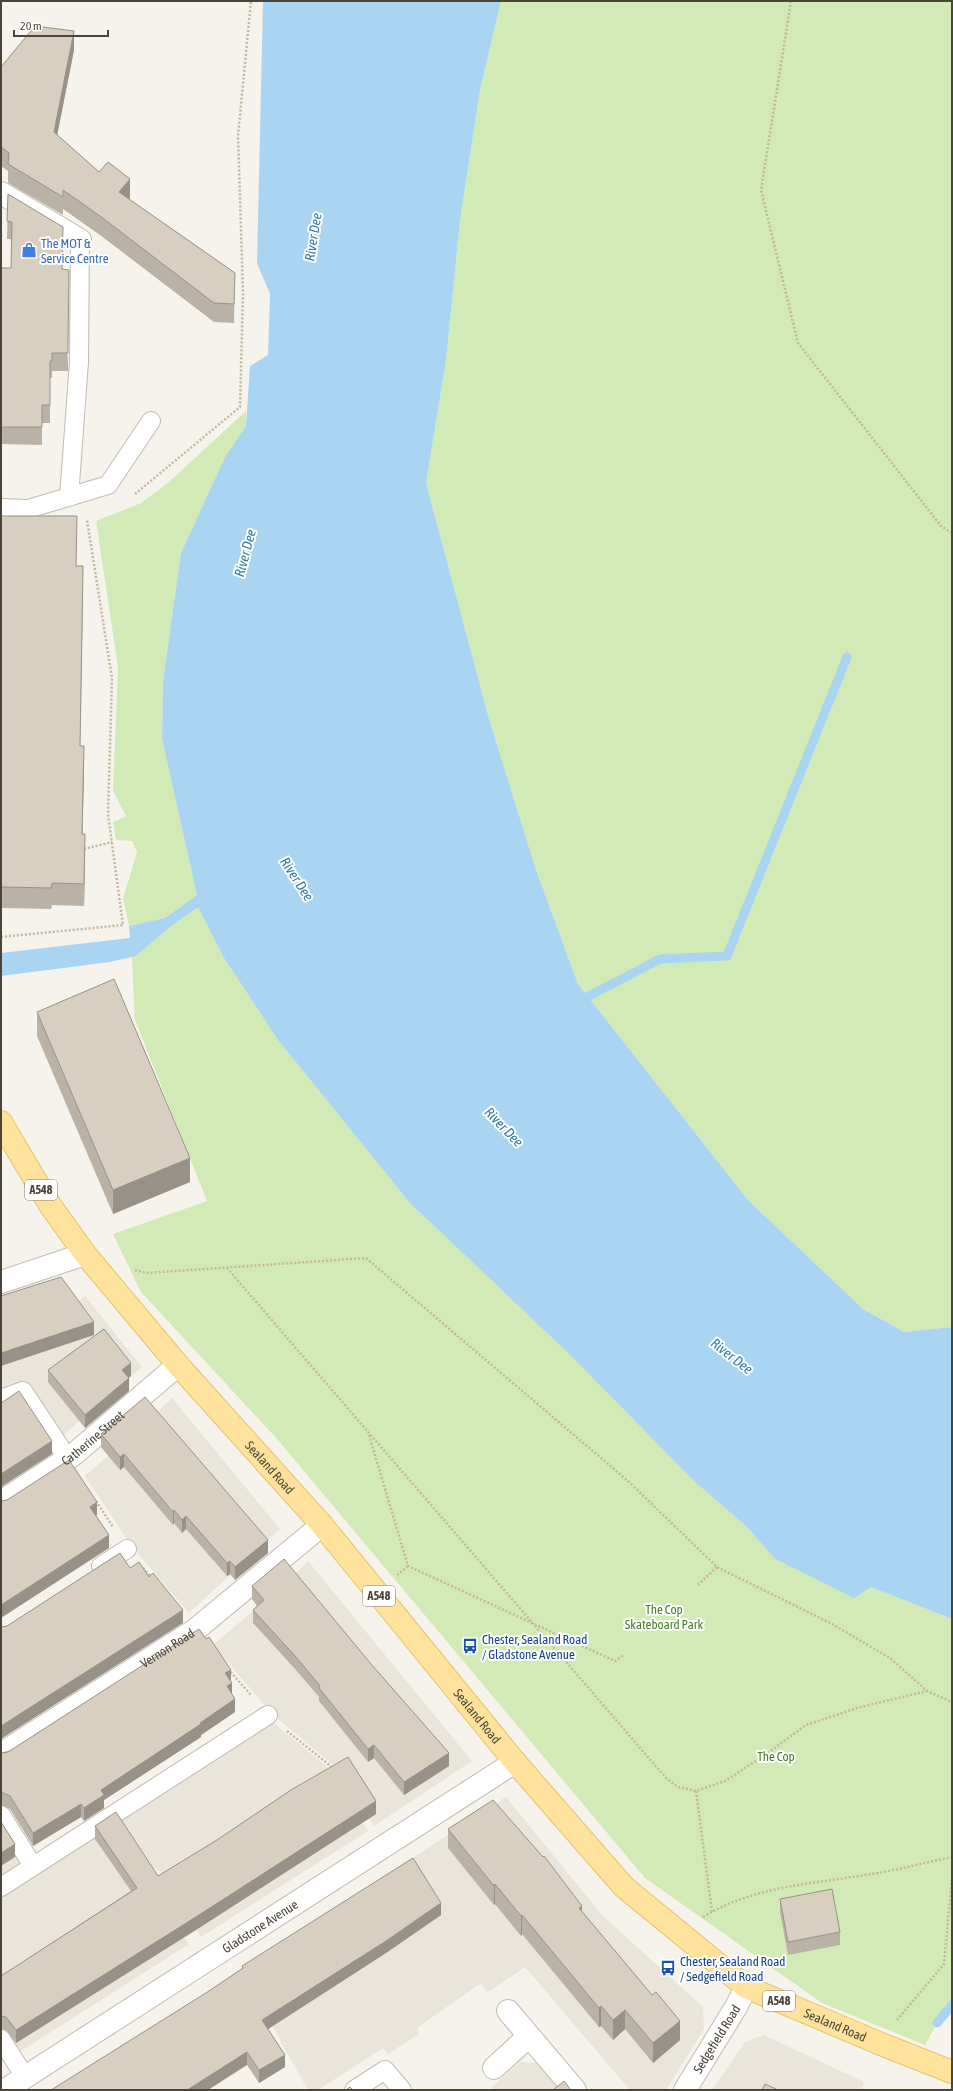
<svg xmlns="http://www.w3.org/2000/svg" width="953" height="2091" font-family="'Asap Condensed',sans-serif">
<style>
.residential{fill:#eae5da}
.green{fill:#d2eab5}
.water{fill:#a9d4f2}
.lines{fill:none;stroke-linecap:round;stroke-linejoin:round}
.stream{stroke:#a9d4f2;stroke-width:9}
.service-casing{stroke:#c2bbae;stroke-width:20}
.minor-casing{stroke:#c2bbae;stroke-width:24}
.tertiary-casing{stroke:#c2bbae;stroke-width:24}
.primary-casing{stroke:#e6c16a;stroke-width:24}
.path{stroke:#c4b79f;stroke-width:2.5;stroke-dasharray:2 2;stroke-linecap:butt}
.service{stroke:#fff;stroke-width:18}
.minor{stroke:#fff;stroke-width:22}
.tertiary{stroke:#fff;stroke-width:22}
.primary{stroke:#ffe39c;stroke-width:22}
.wall{fill:#bab2a6}
.shaded-wall{fill:#979187}
.building{fill:#d8cfc1;stroke:#979187}
.labels{text-anchor:middle;stroke-width:4;stroke-linejoin:round;paint-order:stroke}
.shield{fill:#fff;stroke:#817c74;stroke-width:1}
.shield-label{font-size:12px;font-weight:bold;fill:#4b4439}
.shop-label{font-size:13px;fill:#366cbe;stroke:#fff;text-anchor:start}
.street-label{font-size:13px;fill:#4b4439;stroke:#fff}
.park-label{font-size:13px;fill:#4a7f2a;stroke:#fff}
.transit-label{font-size:13px;fill:#164399;stroke:#fff;text-anchor:start}
.water-label{font-size:14px;font-style:italic;fill:#2e7ab2;stroke:#fff}
</style>
<rect width="100%" height="100%" fill="#f6f3ec"/>
<!-- residential -->
<path class="residential" d="M85,1296L142,1367L60,1438L1,1394V1308L73,1306Z
M172,1398L280,1529L189,1613L133,1548L85,1476L151,1418Z
M308,1561L472,1761L374,1826L336,1767L273,1715L213,1645L290,1579Z
M270,1720L331,1770L368,1831L201,1937L162,1873L152,1867L120,1817Z
M506,1797L602,1915L703,2007L704,2029L666,2090H630L525,1967L487,1993L481,1983L417,2028L419,2034L388,2054L383,2048L318,2090H308L272,2026L242,1979L236,1973Z
M114,1823L183,1937L189,1944L18,2053L1,2027V1894Z
M1,1826L26,1864L1,1880Z
M764,2035L864,2082L862,2090H712L745,2042Z
M520,2062L540,2063L561,2090H489Z"/>
<!-- green -->
<path class="green" d="M501,1H952V1327L904,1332L863,1309L748,1200L578,984L536,870L489,719L426,483L446,360L460,220L480,90Z
M246,411V426L225,457L181,553L163,681L162,739L197,895L165,918L129,926L123,899L137,852L132,841L116,840L113,822L126,816L113,791L118,667L96,521L141,503L169,482Z
M198,906L224,958L278,1040L410,1203L569,1354L695,1482L747,1527L775,1559L871,1587L952,1619V2005L937,2023L925,2045L822,2003L645,1878L278,1440L141,1292L113,1234L207,1201L135,1020L132,957L136,956L171,926Z"/>
<!-- water -->
<path class="water" d="M263,1H501L480,90L460,220L446,360L426,483L489,719L536,870L578,984L748,1200L863,1309L904,1332L952,1327V1619L871,1587L854,1598L775,1559L747,1527L695,1482L569,1354L410,1203L278,1040L224,958L198,907L171,926L136,956L110,962L1,976V953L130,938L129,926L165,918L197,895L162,739L163,681L181,553L225,457L246,426L250,366L268,355L270,294L257,263Z"/>
<g class="lines">
<!-- stream -->
<path class="stream" d="M589,996L660,959L727,956L847,657
M937,2023L952,2005"/>
<defs>
<path id="service" d="M69,497L79,362L80,240
M1,508L28,509L108,485L151,421
M1,1399L23,1391L68,1459
M101,1566L127,1549
M1,1815L33,1866
M1,1887L268,1715
M1,2039L25,2077
M354,2090L385,2070L402,2090"/>
<g id="minor">
<path d="M1,193L80,240"/>
<path id="s1" d="M1,1502L73,1455L178,1365"/>
<path id="s2" d="M1,1754L195,1630L322,1525"/>
<path d="M508,2011L575,2090"/>
<path d="M494,2068L529,2036"/>
<path id="s3" d="M5,2090L515,1762"/>
<path id="s4" d="M685,2090L736,2007L746,1987"/>
</g>
<path id="tertiary" d="M1,1282L85,1254"/>
<g id="primary">
<path id="s5" d="M1,1122L50,1205L85,1254L178,1365L322,1525L515,1762L624,1887L746,1987L881,2044L952,2072"/>
</g>
</defs>
<!-- service casing -->
<use href="#service" class="service-casing"/>
<!-- minor casing -->
<use href="#minor" class="minor-casing"/>
<!-- tertiary casing -->
<use href="#tertiary" class="tertiary-casing"/>
<!-- primary casing -->
<use href="#primary" class="primary-casing"/>
<!-- path -->
<path class="path" d="M791,1L761,190L798,343L941,526L952,533
M135,494L240,407L243,293L238,136L251,1
M84,849L112,842
M1,937L123,925L108,814L112,678L87,520
M227,1268L666,1778L678,1787L696,1791L725,1781L765,1755L806,1725L857,1708L927,1691
M135,1270L146,1273L366,1258L628,1481L717,1567L832,1624L890,1658L927,1691L952,1702
M369,1435L408,1566L615,1661L624,1655
M96,1501L113,1527
M143,1568L152,1578
M397,1575L408,1566
M698,1585L717,1567
M228,1669L251,1695
M287,1731L333,1768
M696,1791L712,1912
M703,1917C752,1887 810,1884 865,1875C894,1871 923,1863 952,1857
M897,2020L944,1964L952,1877"/>
<!-- service -->
<use href="#service" class="service"/>
<!-- minor -->
<use href="#minor" class="minor"/>
<!-- tertiary -->
<use href="#tertiary" class="tertiary"/>
<!-- primary -->
<use href="#primary" class="primary"/>
</g>
<!-- wall -->
<path class="wall" d="M74,50L57,135L99,172L130,198L129,199L235,273L234,323L214,322L100,235L63,209V215L8,183V171L1,166V67Z
M8,194L62,269L68,362V371H52V378H50V423H42V445L1,444V268H11L12,239H7Z
M1,516L77,566L83,587L80,746L84,767L82,834L85,855L84,906L52,905L51,909L1,908Z
M37,1012L190,1182L113,1214L37,1036Z
M48,1370L131,1376L128,1378L129,1391L85,1428L48,1382Z
M101,1434L268,1553L235,1580L230,1574L227,1576L186,1529L182,1533L174,1523L173,1525L124,1467L120,1470L101,1447Z
M252,1586L449,1766L404,1795L374,1758L368,1762L319,1701V1697L296,1670L253,1623V1610L257,1606L252,1599Z
M231,1681L232,1693L235,1712L201,1735V1737L104,1800V1808L84,1821L81,1817L33,1846L10,1809L1,1805V1753Z
M376,1814L199,1928L16,2043L6,2030L1,2029V1976L131,1891L95,1839V1826L158,1876Z
M448,1829L582,1912L680,2040L653,2063L625,2029L613,2040L601,2026L599,2027L522,1934L521,1936L495,1904L494,1905L448,1848Z
M780,1899L840,1932V1945L788,1955L780,1912Z
M441,1915L386,1953L268,2029L285,2067L259,2083L247,2065L209,1991L242,1969V1966Z"/>
<!-- shaded-wall -->
<path class="shaded-wall" d="M74,31V50L54,151V132Z
M130,179V198L119,211V192Z
M83,566V587L80,767Z
M84,746V767L82,855V834Z
M85,834V855L84,906V884Z
M190,1158V1182L113,1214V1190Z
M94,1322V1335L1,1366V1353Z
M131,1363V1376L122,1383V1370Z
M129,1378V1391L85,1428V1415Z
M52,1441V1454L1,1487V1474Z
M124,1454V1467L120,1470V1457Z
M97,1502V1515L90,1520V1507Z
M174,1510V1523L173,1525V1512Z
M186,1516V1529L182,1533V1520Z
M109,1535V1548L1,1618V1605Z
M268,1540V1553L235,1580V1567Z
M230,1561V1574L227,1576V1563Z
M183,1610V1623L1,1739V1726Z
M231,1670V1683L225,1673Z
M232,1683V1696L227,1686Z
M235,1699V1712L201,1735V1737L104,1800V1808L84,1821V1808L101,1790Z
M374,1745V1758L368,1762V1749Z
M449,1753V1766L404,1795V1782Z
M376,1801V1814L199,1928L16,2043V2030Z
M81,1804V1817L33,1846V1833Z
M15,1844V1857L1,1866V1853Z
M495,1884V1904L494,1905V1886Z
M441,1903V1915L386,1953L262,2033V2020Z
M582,1906V1925L579,1908Z
M522,1915V1934L521,1936V1916Z
M601,2006V2026L599,2027V2008Z
M625,2010V2029L613,2040V2020Z
M680,2021V2040L653,2063V2043Z
M247,2052V2065L208,2090H187Z
M285,2055V2067L259,2083V2070Z"/>
<!-- building -->
<path class="building" d="M35,26L74,31L54,132L99,172L108,162L130,179L119,192L235,273L234,304L214,303L100,216L63,190V197L8,164L9,153L1,147V67Z
M8,194L63,227L62,269L69,270L68,344V353H52V361H50V405H42V427H1V268H11L12,222L7,221Z
M1,516H77L76,566H83L80,746H84L82,834H85L84,884L52,883L51,888L1,887Z
M114,979L190,1158L113,1190L37,1012Z
M61,1277L94,1322L1,1353V1296Z
M104,1329L131,1363L122,1370L129,1378L85,1415L48,1370Z
M19,1391L52,1441L1,1474V1403Z
M145,1397L268,1540L235,1567L230,1561L227,1563L186,1516L182,1520L174,1510L173,1512L124,1454L120,1457L101,1434Z
M69,1460L97,1502L90,1507L109,1535L1,1605V1501L7,1500Z
M120,1553L130,1568L139,1562L149,1577L153,1573L183,1610L1,1726V1627L7,1626Z
M284,1559L371,1664L449,1753L404,1782L374,1745L368,1749L319,1688L320,1686L296,1657L253,1610L264,1600L252,1586Z
M199,1629L206,1639L209,1637L231,1670L225,1673L232,1683L227,1686L235,1699L200,1723L201,1724L101,1790L104,1795L84,1808L81,1804L33,1833L10,1796L1,1792V1753L8,1752Z
M348,1757L376,1801L199,1915L16,2030L6,2017L1,2016V1976L137,1888L95,1826L116,1812L158,1876L217,1840L291,1790Z
M493,1800L543,1857L544,1856L582,1906L579,1908L652,1995L656,1992L680,2021L653,2043L625,2010L613,2020L601,2006L599,2008L522,1915L521,1916L495,1884L494,1886L448,1829Z
M1,1822L15,1844L1,1853Z
M413,1858L441,1903L386,1941L262,2020L285,2055L259,2070L247,2052L187,2090H51L209,1991L243,1968L242,1966Z
M832,1889L840,1932L788,1942L780,1899Z
M564,2081L571,2090H553Z
M765,2084L778,2090H762Z
M350,2087L353,2090H346Z"/>
<!-- icons -->
<defs>
<symbol id="shop-bare" viewBox="-9 -9 18 18"><path d="M-5-2.5h2.3a2.7 3.5 0 0 1 5.4 0H5L5.5 6h-11ZM-1.5-2.5h3a1.5 2.3 0 0 0-3 0Z" fill="#3f7fe0" stroke="#fff" stroke-width="2.5" paint-order="stroke"/></symbol>
<symbol id="bus-bare" viewBox="-9 -9 18 18"><path d="M-5-6H5V4H4V6H2V4H-2V6H-4V4H-5ZM-3.5-4V0h7V-4ZM-3.5 1.2v1.5H-2V1.2ZM2 1.2v1.5H3.5V1.2Z" fill="#1a4fb4" stroke="#fff" stroke-width="2.5" paint-order="stroke"/></symbol>
</defs>
<g fill-rule="evenodd">
<use href="#shop-bare" x="18" y="239" width="22" height="22"/>
<use href="#bus-bare" x="459" y="1635" width="22" height="22"/>
<use href="#bus-bare" x="657" y="1957" width="22" height="22"/>
</g>
<g class="labels">
<!-- shield labels -->
<g class="shield">
<rect x="25" y="1180" width="32" height="20" rx="3"/>
<rect x="363" y="1586" width="32" height="20" rx="3"/>
<rect x="763" y="1991" width="32" height="20" rx="3"/>
</g>
<g class="shield-label">
<text x="41" y="1194">A548</text>
<text x="379" y="1600">A548</text>
<text x="779" y="2005">A548</text>
</g>
<!-- shop labels -->
<g class="shop-label">
<text x="41" y="248">The MOT &amp;<tspan x="41" dy="15">Service Centre</tspan></text>
</g>
<!-- street labels -->
<g class="street-label">
<text dy="5" stroke="none"><textPath href="#s1" startOffset="112">Catherine Street</textPath></text>
<text dy="5" stroke="none"><textPath href="#s5" startOffset="439">Sealand Road</textPath></text>
<text dy="5" stroke="none"><textPath href="#s2" startOffset="197">Vernon Road</textPath></text>
<text dy="5" stroke="none"><textPath href="#s5" startOffset="763">Sealand Road</textPath></text>
<text dy="5" stroke="none"><textPath href="#s3" startOffset="303">Gladstone Avenue</textPath></text>
<text dy="5" stroke="none"><textPath href="#s5" startOffset="1243">Sealand Road</textPath></text>
<text dy="5" stroke="none"><textPath href="#s4" startOffset="60">Sedgefield Road</textPath></text>
</g>
<!-- park labels -->
<g class="park-label">
<text x="664" y="1614">The Cop<tspan x="664" dy="15">Skateboard Park</tspan></text>
<text x="776" y="1761">The Cop</text>
</g>
<!-- transit labels -->
<g class="transit-label">
<text x="482" y="1644">Chester, Sealand Road<tspan x="482" dy="15">/ Gladstone Avenue</tspan></text>
<text x="680" y="1966">Chester, Sealand Road<tspan x="680" dy="15">/ Sedgefield Road</tspan></text>
</g>
<!-- water labels -->
<g class="water-label">
<text transform="translate(313 237) rotate(-81)" y="5">River Dee</text>
<text transform="translate(245 553) rotate(-75)" y="5">River Dee</text>
<text transform="translate(297 879) rotate(57)" y="5">River Dee</text>
<text transform="translate(504 1127) rotate(46)" y="5">River Dee</text>
<text transform="translate(732 1356) rotate(38)" y="5">River Dee</text>
</g>
</g>
<!-- border -->
<rect width="953" height="2091" fill="none" stroke="#4b4439" stroke-width="4"/>
<!-- scale -->
<path d="M14 30v6h94v-6" fill="none" stroke="#4b4439" stroke-width="2"/>
<text x="20" y="30" font-size="12" fill="#4b4439" stroke="#ffffff" stroke-width="3" paint-order="stroke">20 m</text>
</svg>
